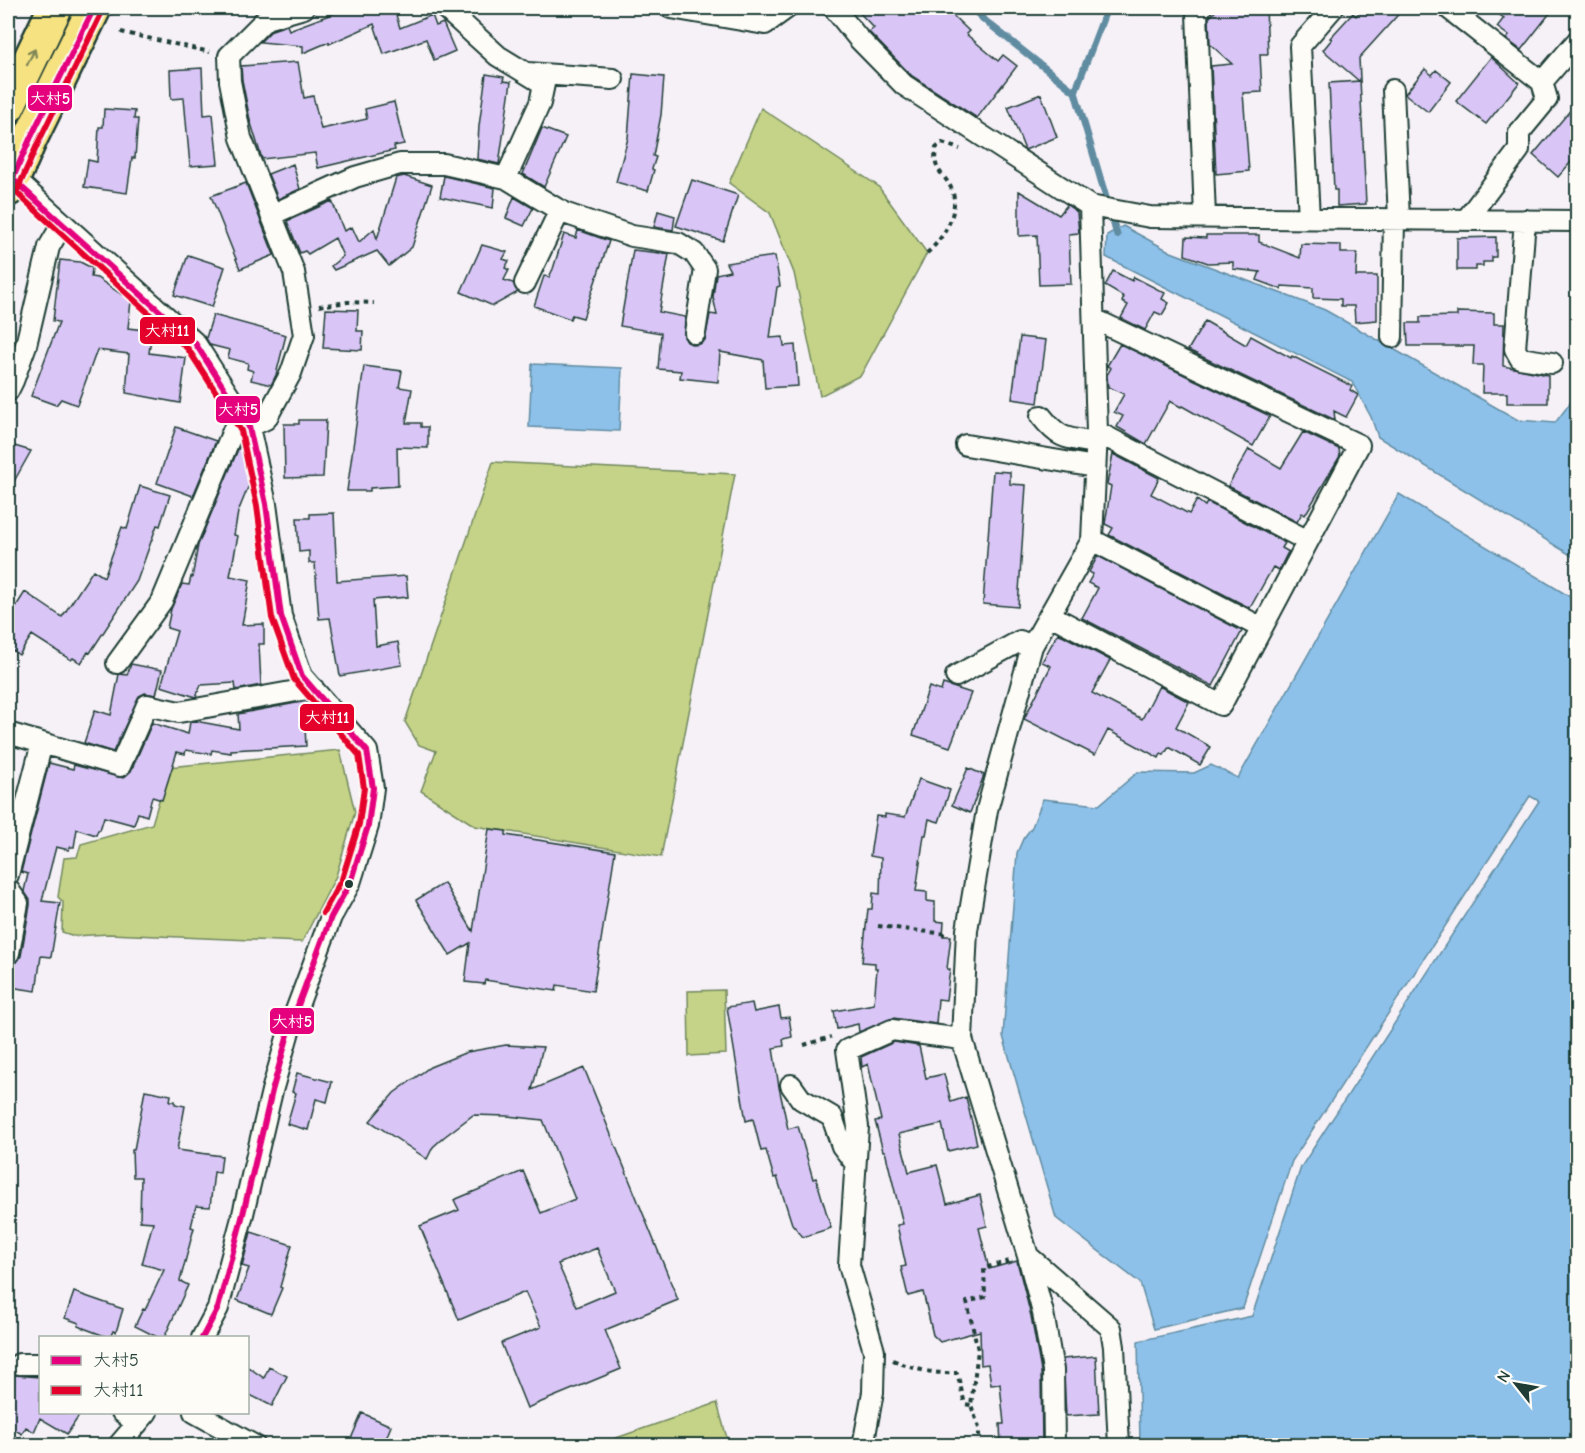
<svg xmlns="http://www.w3.org/2000/svg" width="1585" height="1453" font-family="'Comic Neue','Klee One',sans-serif">
<style>
.green{fill:#c4d387;stroke:#72885e;stroke-width:1.5}
.water{fill:#8dc1ea;stroke:#618ca1;stroke-width:1.5}
.lines{fill:none;stroke-linecap:round;stroke-linejoin:round}
.stream{stroke:#618ca1;stroke-width:7}
.building{fill:#d9c5f6;stroke:#1f3d34;stroke-width:1.5;fill-rule:evenodd}
.street-casing{stroke:#1f3d34;stroke-width:24}
.highway-casing{stroke:#1f3d34;stroke-width:38}
.path{stroke:#1f3d34;stroke-width:4;stroke-dasharray:4.5 4.5;stroke-linecap:butt}
.street{stroke:#fdfcf7;stroke-width:20}
.highway{stroke:#f6e281;stroke-width:33}
.bus-1-casing{stroke:#fdfcf7;stroke-width:10}
.bus-2-casing{stroke:#fdfcf7;stroke-width:10}
.bus-1{stroke:#e5007d;stroke-width:6}
.bus-2{stroke:#e4002b;stroke-width:6}
.oneway{stroke:#808757}
.bus-dot{fill:#1f3d34;stroke:#fdfcf7;stroke-width:2}
.line-badge{stroke:#fdfcf7;stroke-width:2}
.badge-label{font-size:16px;text-anchor:middle;font-weight:bold;fill:#fff}
</style>
<rect width="100%" height="100%" fill="#f6f1f7"/>
<filter id="ink" filterUnits="userSpaceOnUse"><feTurbulence type="fractalNoise" baseFrequency=".0167" numOctaves="2"/><feDisplacementMap in="SourceGraphic" scale="12" xChannelSelector="R" yChannelSelector="G"/><feConvolveMatrix kernelMatrix="1 2 1 2 8 2 1 2 1" color-interpolation-filters="sRGB"/></filter>
<g filter="url(#ink)">
<!-- green -->
<path class="green" d="M761,108L878,186L927,253L861,375L820,396L794,273L770,213L729,183Z
M493,462L735,474L661,857L475,826L421,791L436,751L419,745L405,722Z
M340,750L355,812L336,876L302,942L109,934L74,936L62,932L63,902L58,897L64,858L77,857L81,844L152,824L169,767Z
M724,990L726,1054L689,1056L688,991Z
M717,1403L729,1445H596Z"/>
<!-- water -->
<path class="water" d="M1123,226L1171,252L1325,310L1518,420L1555,423L1577,394V559L1378,437L1371,417L1352,382L1106,257L1107,235Z
M532,364L622,368L619,431L529,427Z
M1399,494L1577,601V1445H1140L1138,1341L1252,1316L1301,1167L1539,801L1530,796L1292,1161L1243,1308L1154,1329L1140,1283L1056,1218L1003,1036L1017,853L1023,839L1032,827L1043,799L1099,805L1138,772L1194,773L1211,765L1238,778Z"/>
<g class="lines">
<!-- stream -->
<path class="stream" d="M972,8L983,19L1075,92L1117,235
M1075,92L1107,8"/>
</g>
<!-- building -->
<path class="building" d="M348,8H412L396,15L400,28L432,15L436,26L443,23L455,51L434,60L426,39L384,54L374,24L329,44V42L303,53V46L260,42L272,30L287,25L289,30Z
M855,8H945L969,31L966,34L998,61L1003,55L1017,66L977,118L912,76L869,32L874,28Z
M1218,8H1266L1268,54H1260L1262,92L1243,93L1249,171L1216,174L1211,66L1232,64L1210,44L1209,18Z
M1363,8H1404L1359,58L1366,204L1337,206V190H1334L1329,83L1359,81L1323,50L1332,39L1330,38L1353,13L1356,16Z
M1489,8H1554L1521,50L1506,39L1509,36L1497,27L1504,18Z
M1491,57L1519,83L1486,124L1456,101Z
M298,62L304,98L313,96L321,129L367,119L365,109L394,102L404,144L394,146L395,150L318,168L315,153L262,159L250,120L242,80L241,66Z
M202,68L204,115L213,114L218,164L190,166L184,98L171,99L170,70Z
M1425,69L1432,75L1436,70L1451,82L1428,112L1405,94Z
M486,74L504,77L503,81L511,82L499,164L477,159L479,126Z
M633,74L664,77L661,115L653,156L656,157L652,169L654,170L648,191L616,182L628,138Z
M1041,94L1057,137L1025,150L1008,107Z
M1578,101V154L1558,177L1533,155Z
M104,109L135,111L134,119H138L135,158H132L127,193L84,187L88,160L97,162L99,127H103Z
M542,128L566,137L544,187L523,174Z
M293,164L300,189L278,199L268,174Z
M404,176L432,185L412,247L389,266L377,251L334,270L331,266L343,256L335,238L308,254L305,251L300,253L287,221L332,201L344,231L352,227L359,242L374,229L377,239L396,178Z
M444,176L495,188L493,208L440,197Z
M692,180L738,195L723,241L676,226Z
M246,183L274,255L240,269L211,196Z
M1019,191L1059,215L1067,205L1077,212L1079,233L1069,234L1071,284L1039,285L1037,235L1019,236Z
M514,197L533,208L524,226L506,218Z
M658,211L675,216L673,230L654,227Z
M578,230L609,241L583,318L572,315L570,319L534,306L544,276L549,277L553,269L564,234L576,238Z
M1206,235H1259V242L1300,258L1301,244L1341,245V253H1357L1356,276H1377V320L1355,322L1354,306H1341V299L1313,298V288L1282,286L1281,289L1257,280L1260,272L1233,269V262L1208,263L1185,255L1186,237L1206,238Z
M1496,237V257H1492V262H1483V266H1476V270H1457V238Z
M482,245L507,252L503,259L509,261L505,268L509,270L504,280L513,283L518,292L493,306L461,292Z
M633,250L669,254L659,312L685,317L684,337L687,342L694,345L700,344L705,340L710,314L717,315L713,297L716,274L730,271L726,263L775,256L780,286L777,287L770,338L783,337L784,346L795,345L798,386L765,388L763,360L720,352L718,382L680,378L681,371L658,369L661,333L620,326Z
M188,255L225,267L212,307L174,295Z
M60,260L80,262L92,268L91,277L97,278L131,301L128,328L152,331L149,353L186,358L180,403L126,393L129,354L97,350L77,405L61,399L56,405L31,396L59,322L53,321Z
M1113,271L1132,281L1134,277L1165,293L1162,299L1169,303L1162,315L1155,312L1145,330L1121,318L1128,305L1122,302L1124,297L1105,286Z
M326,309L358,310L357,331H363L362,350L323,348Z
M1457,312L1494,313V324H1504L1503,366L1548,375V403H1507V393H1482L1483,365H1473L1474,346H1408L1407,323H1420V317L1457,316Z
M213,315L286,335L276,375L271,385L251,380L253,371L247,369L248,363L228,358L230,350L210,345L206,338Z
M1205,321L1246,345L1251,336L1291,358L1292,356L1352,386L1350,390L1358,395L1346,417L1334,411L1335,420L1188,350Z
M1020,337L1046,340L1038,403L1012,399Z
M1120,344L1270,416L1253,446L1182,406L1181,407L1170,401L1146,444L1117,427L1123,416L1114,412L1124,394L1108,387L1107,375L1111,368L1107,366Z
M364,366L402,371L399,387L412,389L406,423H421V427H428V448L397,447L398,486L370,488V491H347Z
M299,420H326L323,477L285,478L284,424H299Z
M176,427L216,441L193,496L157,483Z
M1303,432L1339,449L1340,456L1305,515L1302,513L1297,522L1228,486L1249,449L1281,468Z
M8,444L31,451L8,492Z
M239,447H241L249,485L238,512L234,535L238,536L230,576L250,580L242,625L264,624V644H259L261,685L236,690L235,683L201,685L196,697L161,686L177,631L167,628L171,609L182,584L189,585L191,577L192,578L198,545Z
M1113,454L1159,478L1151,494L1189,514L1197,500L1205,506L1207,502L1285,543L1282,548L1289,552L1287,554L1279,570L1273,567L1250,608L1109,535L1113,528L1105,524L1111,486L1107,484Z
M993,471L1010,472V484L1026,485L1018,607L983,604Z
M140,486L170,495L160,526L157,525L137,581L90,653L88,652L81,663L73,658L71,660L32,635L19,655L8,647V619L25,592L62,617L93,570L104,577L122,527L127,529Z
M334,513L337,581L406,576L408,597L373,600L376,646L398,642L402,665L340,676L330,618L319,619L315,563H309V551L299,552L297,518H310V514Z
M1098,556L1242,631L1213,686L1082,618L1098,588L1088,583L1093,574L1089,572Z
M1058,633L1110,660L1092,693L1142,719L1159,686L1189,702L1176,727L1211,747L1200,765L1169,747L1164,755L1161,754L1159,758L1108,730L1095,755L1024,719L1051,666L1042,662Z
M131,664L162,670L156,695L145,693L139,696L113,752L84,743L95,710L111,715L119,674L127,675Z
M943,684L971,693L950,747L913,735L929,687L941,691Z
M307,701L309,726L305,727L306,746L231,750V753L212,750L211,754L186,750L185,754L177,752L162,800L152,797L147,816L138,813L134,825L104,817L100,830H98L96,835L77,829L74,847H70L69,850L56,847L42,901L60,903L51,957L41,956L36,991L10,987V983H8V965L18,961L21,956L30,905V900L24,891L28,874L21,872L49,763L73,769L74,765L123,778L131,771L152,723L188,734L190,722L195,721L239,729L238,714Z
M968,768L984,775L970,813L952,805Z
M919,779L950,790L939,822L929,819L926,835H924L916,891L927,892V901L935,902V921L944,922L943,936H951L947,969H950L946,1000L938,999L936,1024L893,1018L859,1032L858,1024L837,1029L834,1011L874,1004L877,968H875V963L862,962L868,909H872L873,893L880,894L881,858L870,856L876,816L885,817V814L905,817Z
M489,829L506,831V835L615,852L593,991L557,985L556,991L485,980L484,984L465,982L470,943L450,955L416,900L444,883L473,931Z
M752,1003L754,1012L779,1007L781,1018L789,1017L792,1037L783,1039L784,1046L773,1048L779,1087L788,1129L798,1126L813,1179L816,1178L831,1228L803,1237L792,1224L777,1177L774,1178L766,1150L761,1151L753,1119L746,1121L727,1007Z
M894,1042L919,1046L926,1078L944,1074L951,1102L966,1097L977,1144L948,1151L942,1124L899,1134L909,1172L937,1165L947,1204L980,1195L987,1226L979,1228L989,1269L1017,1261L1031,1316L1041,1371L1042,1446H1001L1000,1424H1004L1000,1384L991,1385L988,1364L981,1365L980,1331L940,1342L933,1335L923,1292L908,1296L901,1267L906,1266L897,1225L903,1224L885,1151H883L875,1121L881,1120L868,1064L862,1067L861,1057Z
M506,1045L543,1047L532,1090L584,1068L678,1300L605,1330L621,1369L527,1408L501,1343L541,1327L525,1292L459,1320L420,1226L459,1210L454,1200L523,1171L541,1213L575,1199L543,1120L507,1116L473,1115L444,1137L433,1147L427,1159L370,1121L394,1093L430,1067L467,1052ZM597,1248L615,1291L577,1307L558,1264Z
M297,1073L332,1082L327,1102L316,1099L308,1130L287,1124L296,1093L292,1092Z
M145,1090L171,1095L170,1101H175V1104L185,1106L177,1150L222,1156L220,1173L214,1172L210,1207L196,1206L191,1227L194,1228L180,1281L188,1285L164,1338H159L135,1326L143,1309L145,1310L164,1270L142,1264L153,1222L140,1221L141,1177H133L132,1150H134Z
M251,1232L292,1245L280,1287L282,1288L271,1314L237,1300L249,1268L242,1266Z
M74,1292L123,1309L116,1332L113,1331L110,1338L78,1326L79,1323L65,1318Z
M1096,1356L1099,1414L1066,1416L1063,1359Z
M8,1366L14,1375L40,1377V1413H81L67,1434L40,1418L34,1432L26,1427L22,1434L8,1426Z
M248,1367L264,1378L269,1367L287,1376L272,1406L248,1394Z
M362,1413L391,1426L383,1446H348Z"/>
<g class="lines">
<defs>
<path id="street" d="M445,8L498,56L544,84L540,103L506,178L564,213L632,236L678,243L694,253L705,269L695,333
M671,8L765,24L787,8
M834,8L858,38L904,85L1090,206L1150,217L1576,221L1578,219
M1201,8L1197,13L1205,217
M1448,8L1542,82
M528,73L613,79
M1393,90L1399,219
M8,175L13,178L195,343L249,427L266,504L281,616L302,676L367,751L373,788L368,826L350,883L331,917L291,1024L272,1091L243,1214L218,1308L202,1338
M271,215L355,177L400,164H444L506,178
M1309,218L1300,46L1333,8
M1466,220L1519,150V133L1547,99L1542,82L1578,40
M1525,220L1515,349L1520,358L1552,363
M525,283L560,210
M1392,337L1394,219
M8,391L13,381L26,345L49,247L63,223
M1041,416C1060,440 1066,438 1096,443
M249,427L266,419L291,373L304,335L294,272L241,138L230,81L229,56L266,19L304,8
M1097,432L1308,541
M966,445L1095,467
M1092,540L1262,628
M1050,615L1221,705L1359,445L1094,319
M117,663L162,601L240,414
M956,676L1020,641L1032,646
M8,733L120,766L147,705L179,712L313,688
M8,875L42,743
M8,889L18,903L9,953
M791,1085L801,1099L832,1117L842,1146L855,1163
M1028,1256L1111,1328L1114,1347L1119,1446
M19,1364H40
M122,1412L137,1424
M194,1412L255,1446
M118,1446L147,1412
M863,1446L873,1392L874,1351L849,1265L858,1127L847,1050L892,1030L962,1039
M1054,1446L1053,1370L1043,1313L1028,1256L962,1039L967,930L987,810L1032,646L1092,540L1097,432L1090,206"/>
<path id="highway" d="M8,106L55,8
M8,189L30,139L94,8"/>
</defs>
<!-- street casing -->
<use href="#street" class="street-casing"/>
<!-- highway casing -->
<use href="#highway" class="highway-casing"/>
<!-- path -->
<path class="path" d="M121,32L210,52
M927,253C943,239 960,212 952,190C944,171 932,173 936,148L942,143L960,149
M319,306L348,302L374,303
M878,926L946,934
M804,1045L831,1037
M893,1360C915,1370 934,1374 957,1373L965,1404L971,1405
M979,1446V1428L971,1405L978,1350L967,1302L985,1297L984,1268L1010,1261"/>
<!-- street -->
<use href="#street" class="street"/>
<!-- highway -->
<use href="#highway" class="highway"/>
<defs>
<path id="bus-1" d="M8,175L195,343L249,427L266,504L281,616L302,676L367,751L373,788L368,826L350,883L331,917L291,1024L272,1091L243,1214L218,1308L202,1338
M8,189L30,139L94,8"/>
<path id="bus-2" d="M8,185L188,349L241,431L257,506L272,618L294,679L359,755L364,788L359,824L342,879L323,913
M16,193L38,143L102,12"/>
</defs>
<!-- bus-1 casing -->
<use href="#bus-1" class="bus-1-casing"/>
<!-- bus-2 casing -->
<use href="#bus-2" class="bus-2-casing"/>
<!-- bus-1 -->
<use href="#bus-1" class="bus-1"/>
<!-- bus-2 -->
<use href="#bus-2" class="bus-2"/>
</g>
<!-- one-way arrows -->
<defs><path id="oneway-shaft" d="M-6 0H5M1.5-3L5.5 0L1.5 3" fill="none" stroke-width="1.6" stroke-linecap="round" stroke-linejoin="round" transform="scale(1.5)"/></defs>
<use class="oneway" href="#oneway-shaft" transform="translate(31 57) rotate(-64)"/>
</g>
<!-- markers -->
<circle class="bus-dot" cx="349" cy="884" r="5"/>
<g class="line-badge">
<rect x="27" y="84" width="46" height="28" rx="6" fill="#e5007d"/>
<rect x="139" y="316" width="57" height="29" rx="6" fill="#e4002b"/>
<rect x="215" y="395" width="46" height="29" rx="6" fill="#e5007d"/>
<rect x="299" y="703" width="56" height="29" rx="6" fill="#e4002b"/>
<rect x="269" y="1007" width="46" height="28" rx="6" fill="#e5007d"/>
</g>
<g class="badge-label">
<text x="50" y="104">大村5</text>
<text x="167" y="336">大村11</text>
<text x="238" y="415">大村5</text>
<text x="327" y="723">大村11</text>
<text x="292" y="1027">大村5</text>
</g>
<!-- margin -->
<rect width="1585" height="1453" fill="none" stroke="#fdfcf7" stroke-width="30"/>
<rect x="15" y="15" width="1555" height="1423" fill="none" stroke="#1f3d34" stroke-width="2" filter="url(#ink)"/>
<!-- legend -->
<rect x="39" y="1336" width="210" height="78" fill="#fdfcf7" stroke="#a4b0a9" stroke-width="1.5"/>
<rect x="51" y="1356" width="30" height="9" fill="#e5007d" stroke="#a4b0a9" stroke-width="1.5"/>
<text x="93" y="1366" font-size="18" fill="#1f3d34">大村5</text>
<rect x="51" y="1386" width="30" height="9" fill="#e4002b" stroke="#a4b0a9" stroke-width="1.5"/>
<text x="93" y="1396" font-size="18" fill="#1f3d34">大村11</text>
<!-- north arrow -->
<g transform="translate(1516 1384) rotate(301)" stroke="#fdfcf7" stroke-width="4.5" paint-order="stroke">
<path d="M0-4.5L10 22L0 15L-10 22Z" fill="#1f3d34"/>
<text y="-9" font-size="16" font-weight="bold" text-anchor="middle" fill="#1f3d34">N</text>
</g>
</svg>
